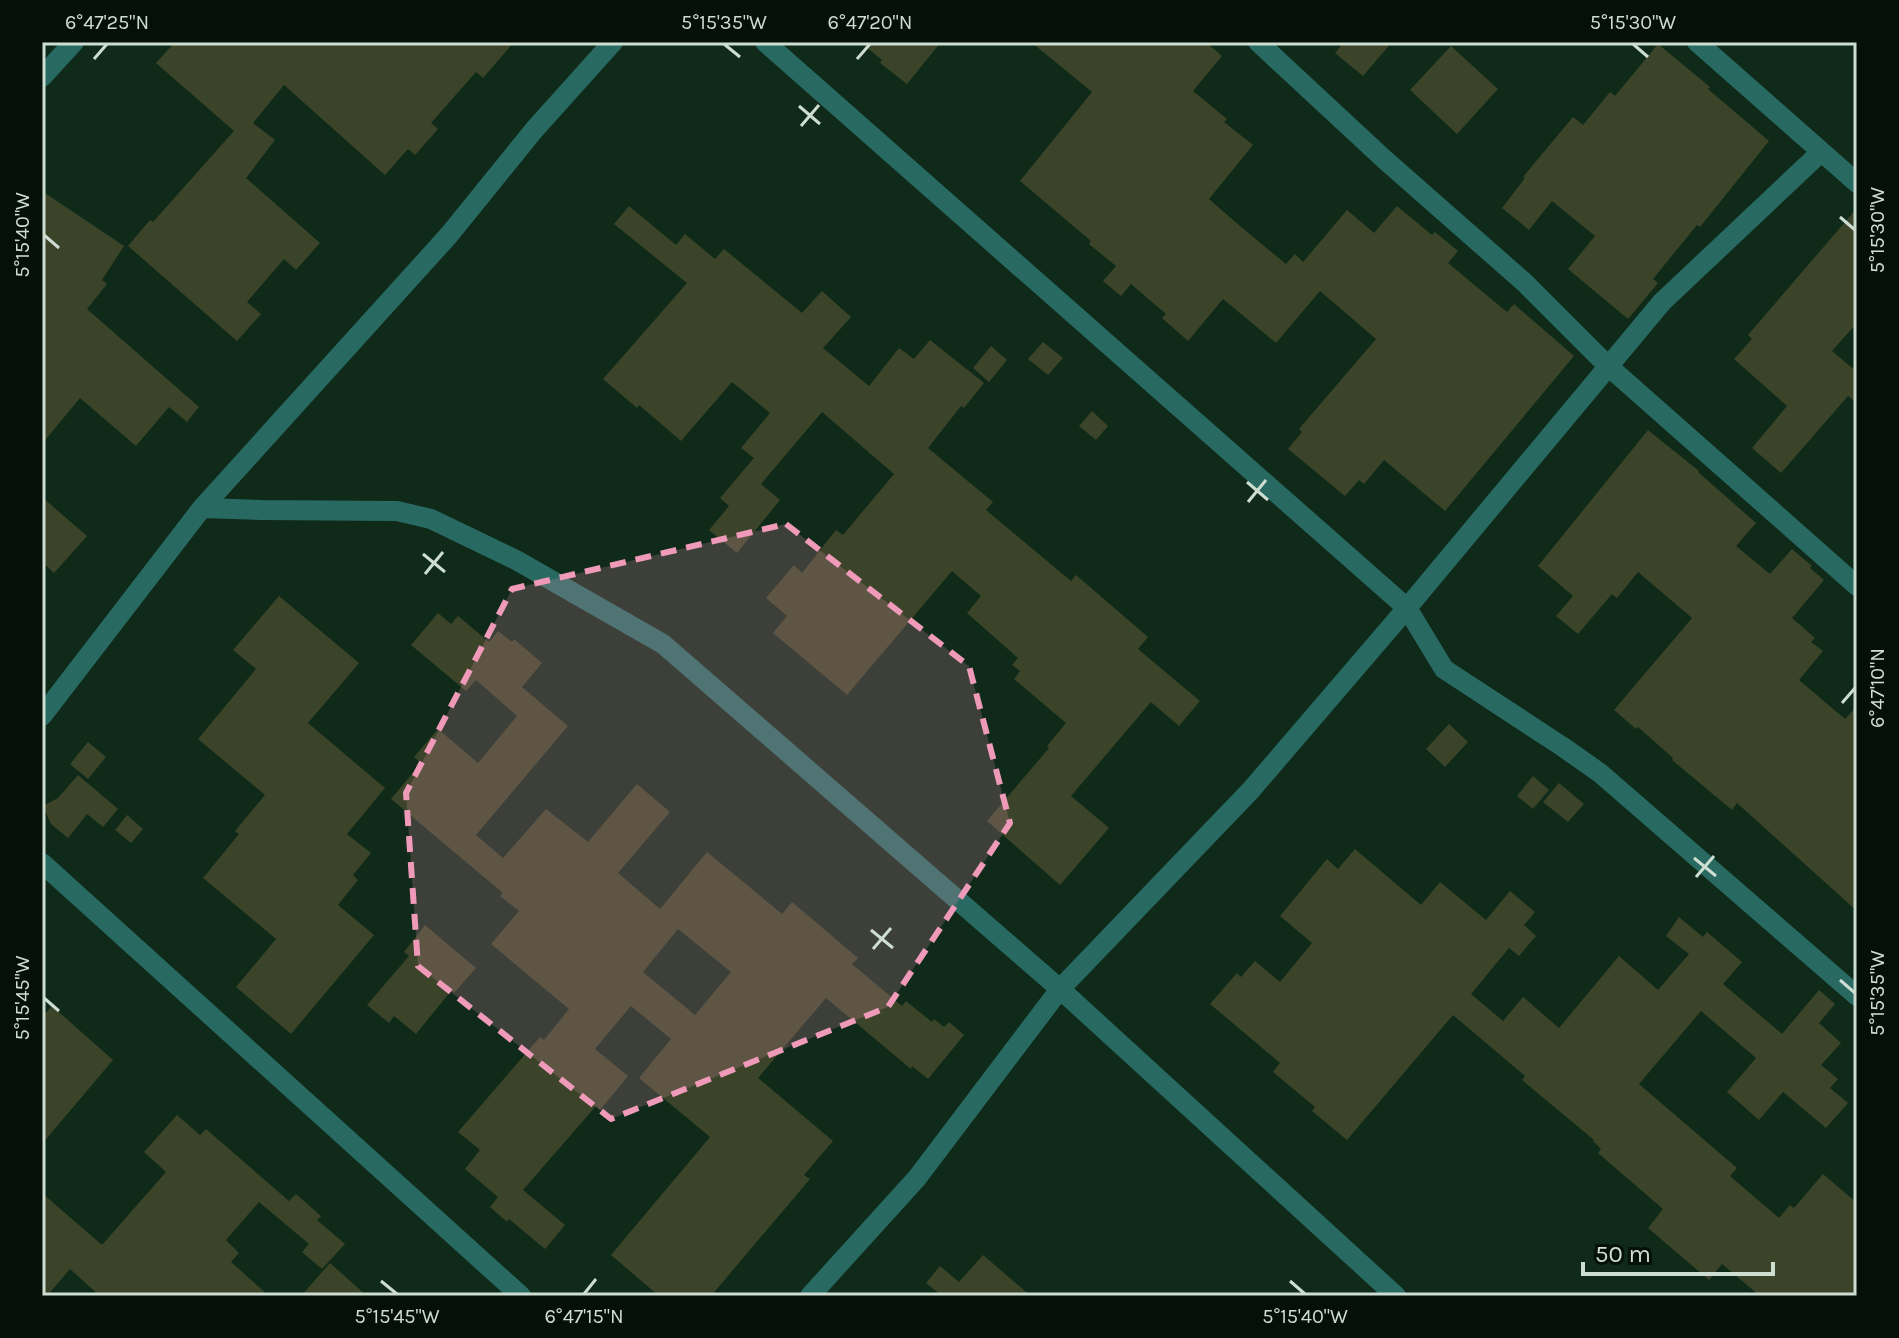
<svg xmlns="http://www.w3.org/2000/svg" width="1899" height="1338" font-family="Karla,sans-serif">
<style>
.building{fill:#3b4429;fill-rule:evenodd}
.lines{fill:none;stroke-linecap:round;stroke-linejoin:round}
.minor{stroke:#286962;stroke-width:20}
.marked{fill:#ef9ab8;fill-opacity:0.2;stroke:#ef9ab8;stroke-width:6;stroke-dasharray:16 10;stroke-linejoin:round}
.ticks{fill:none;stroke:#ceddd2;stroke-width:3}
.neatline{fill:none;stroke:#ceddd2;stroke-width:3}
.ticks-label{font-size:20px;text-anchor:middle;fill:#ceddd2}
</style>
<rect width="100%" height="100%" fill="#0f2a19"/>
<!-- building -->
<path class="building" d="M175,42H514L483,78L476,72L431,123L438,129L415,155L408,149L385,175L284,85L253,123L275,140L246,178L320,243L296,270L284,259L247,302L261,314L237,341L128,246L150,220L153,222L234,131L156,63Z
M860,42H941L907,84L880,63L882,60Z
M1031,42H1206L1222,56L1193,91L1227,119L1224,122L1253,145L1209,199L1240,226L1286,264L1295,254L1303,262L1347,210L1374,233L1397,206L1432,235L1435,232L1458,251L1448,263L1507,312L1514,304L1574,356L1445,511L1384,460L1364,484L1359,480L1345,496L1288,449L1302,432L1299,429L1376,339L1320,291L1276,343L1223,299L1188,341L1162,318L1166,314L1131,284L1121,296L1103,281L1116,266L1089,244L1091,241L1020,181L1092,92Z
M1344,42H1392L1363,76L1335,53Z
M1658,44L1710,87L1708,89L1769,141L1700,227L1697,225L1653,279L1658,283L1628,319L1568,269L1595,236L1552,201L1529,230L1502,208L1525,178L1523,177L1573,117L1583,125L1610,92L1615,96Z
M1451,46L1498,89L1457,134L1410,90Z
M42,191L124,246L102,280L107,284L87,309L199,407L187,422L169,407L136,446L80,398L42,444Z
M629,206L676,245L685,234L715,259L724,249L802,313L822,291L851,317L823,348L869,386L899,348L914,359L930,340L984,383L964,408L961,406L928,448L993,502L986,510L1071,581L1076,575L1148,637L1138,649L1200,701L1179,726L1151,702L1071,796L1109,828L1060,885L987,821L1049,748L1047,746L1066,723L1014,679L1020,671L1012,665L1018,658L967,613L981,596L952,571L847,695L773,633L787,616L766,598L794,565L802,573L836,530L843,535L894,474L822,412L761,484L780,500L737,553L709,530L729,506L720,498L754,458L741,448L770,413L732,382L681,441L639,405L637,408L603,379L687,283L614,224Z
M1857,208V323L1832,351L1857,372V403L1848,396L1781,473L1752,448L1787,406L1734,359L1752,339L1748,335Z
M1043,342L1063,358L1048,375L1028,359Z
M991,346L1007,360L989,382L973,368Z
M1092,411L1108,426L1096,440L1079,426Z
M1648,430L1699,471L1698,472L1756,523L1736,546L1770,574L1792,549L1812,566L1810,568L1824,580L1792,618L1815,638L1811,642L1823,651L1799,680L1845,719L1857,706V911L1737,803L1732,810L1672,760L1673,758L1638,727L1636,729L1614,710L1692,618L1638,572L1617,598L1612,594L1578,634L1556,616L1573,596L1538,566Z
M42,497L87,536L54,573L42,562Z
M279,596L359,663L308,723L385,788L347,834L371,853L353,875L358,880L338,905L374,935L291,1034L236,987L276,939L203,878L239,834L235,831L265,795L198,739L256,669L233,650Z
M438,613L451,624L458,616L489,642L498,631L512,642L514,639L542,663L522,687L568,726L476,835L503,858L546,809L588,842L637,784L670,812L618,873L660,909L707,852L782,914L792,902L858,958L852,964L902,1006L906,1001L932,1022L934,1019L944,1027L949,1022L964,1035L928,1079L912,1066L911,1069L826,998L758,1078L833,1141L804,1175L810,1179L711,1296H659L611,1255L710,1137L639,1078L671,1039L631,1006L595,1049L628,1076L600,1110L596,1106L523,1190L565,1225L545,1249L509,1219L507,1222L490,1207L498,1197L465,1169L480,1150L458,1132L540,1037L544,1040L569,1009L491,944L519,911L500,896L503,893L391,799L421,763L414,757L438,729L478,763L517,716L476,680L466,691L411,645ZM678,929L731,972L695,1015L643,972Z
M1449,724L1468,742L1445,767L1426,749Z
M88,742L106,757L88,779L70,764Z
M78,775L118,809L103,827L87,814L68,838L51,824L43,806L58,798Z
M1533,776L1549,790L1533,809L1517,796Z
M1559,783L1584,804L1568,822L1543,802Z
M127,815L143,829L131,843L115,830Z
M1355,849L1421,905L1440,882L1486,920L1510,891L1535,912L1524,925L1536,936L1519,956L1509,948L1471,994L1503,1021L1523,997L1559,1028L1619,956L1658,990L1689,954L1666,936L1679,917L1703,937L1707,932L1742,962L1723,984L1782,1034L1819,990L1835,1004L1819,1023L1841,1043L1821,1065L1838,1079L1830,1088L1848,1103L1826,1128L1783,1092L1759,1120L1727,1092L1756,1058L1701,1011L1639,1084L1737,1168L1730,1176L1779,1218L1790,1205L1794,1208L1823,1174L1857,1203V1296H1760L1722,1264L1709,1280L1648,1228L1663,1209L1598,1153L1601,1149L1593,1141L1594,1140L1522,1080L1525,1076L1453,1015L1347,1140L1312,1111L1315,1107L1273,1072L1280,1063L1210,1004L1237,973L1241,977L1255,961L1280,982L1312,943L1280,916L1327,859L1338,869Z
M425,925L476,968L454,993L451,991L416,1034L394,1016L389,1023L367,1005L409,956L404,952Z
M52,1006L113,1060L42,1144V1017Z
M177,1115L200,1135L206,1129L289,1201L296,1194L321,1216L317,1220L345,1244L322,1269L302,1252L309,1244L259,1202L226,1240L239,1253L231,1262L269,1296H100L70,1269L47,1296H42V1193L102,1245L166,1172L144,1152Z
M983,1255L1031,1296H942L926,1283L940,1266L959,1282Z
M330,1263L367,1296H301Z"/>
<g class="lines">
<!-- minor -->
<path class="minor" d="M765,42L1407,608L1444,669L1563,747L1600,773L1857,996
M1258,42L1384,159L1525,283L1608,366L1857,586
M1697,42L1857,183
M42,77L74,42
M202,508L449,235L534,130L613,42
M42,716L202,508L261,510L397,511L431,519L516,560L663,644L1060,989L1396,1296
M42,863L521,1296
M810,1296L917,1178L1060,989L1251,790L1407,608L1662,302L1820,153"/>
</g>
<!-- marked area -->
<path class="marked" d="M786,524L969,666L1010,823L888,1007L611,1119L418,966L406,793L512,589Z"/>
<!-- ticks -->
<path class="ticks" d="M724,44L740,57M1633,44L1648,57M94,59L107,44M857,59L870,44M799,106L820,124M801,126L819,105M1840,217L1855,230M44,235L59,248M1247,482L1268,500M1248,502L1266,480M423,554L445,572M425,574L443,552M1842,703L1855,688M1694,858L1716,876M1696,877L1714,856M871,930L893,948M873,949L891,928M1840,980L1855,993M44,998L59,1011M381,1281L397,1294M1290,1281L1305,1294M584,1294L596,1279"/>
<!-- border -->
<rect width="1899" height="1338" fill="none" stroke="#051008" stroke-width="88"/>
<!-- scale -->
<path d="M1583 1262v12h190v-12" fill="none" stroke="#ceddd2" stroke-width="4"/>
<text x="1595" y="1262" font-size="24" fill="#ceddd2" stroke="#051008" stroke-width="6" paint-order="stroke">50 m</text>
<rect x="44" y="44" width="1811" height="1250" class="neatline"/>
<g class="ticks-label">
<text x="107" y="29">6°47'25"N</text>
<text x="724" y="29">5°15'35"W</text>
<text x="870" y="29">6°47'20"N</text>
<text x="1633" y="29">5°15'30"W</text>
<text transform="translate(1877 230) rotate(-90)" y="7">5°15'30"W</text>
<text transform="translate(22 235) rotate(-90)" y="7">5°15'40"W</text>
<text transform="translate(1877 688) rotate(-90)" y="7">6°47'10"N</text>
<text transform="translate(1877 993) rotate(-90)" y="7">5°15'35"W</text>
<text transform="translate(22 998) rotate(-90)" y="7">5°15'45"W</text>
<text x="397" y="1323">5°15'45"W</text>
<text x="584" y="1323">6°47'15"N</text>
<text x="1305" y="1323">5°15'40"W</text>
</g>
</svg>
